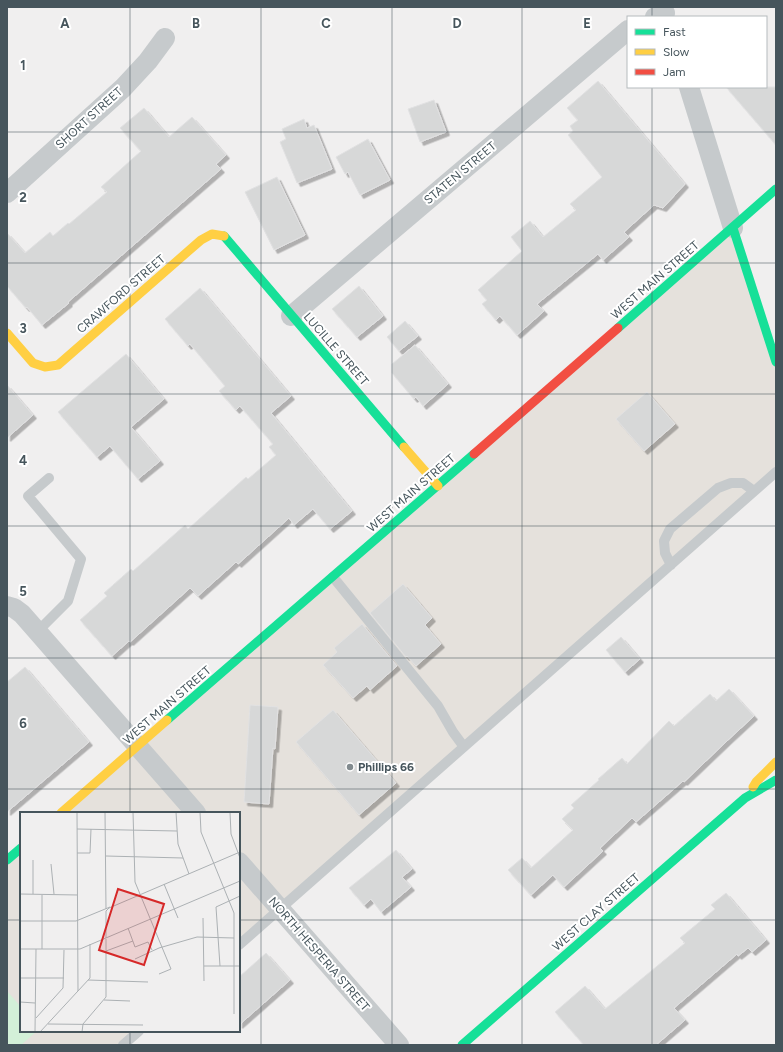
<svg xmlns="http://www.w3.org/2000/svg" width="783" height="1052" font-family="Figtree,sans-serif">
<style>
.commercial{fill:#e5e1dc}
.green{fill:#d3f0d8}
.building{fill:#d7d8d8;stroke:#e1e1e2;filter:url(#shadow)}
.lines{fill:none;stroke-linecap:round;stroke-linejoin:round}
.lane{stroke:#c6cacc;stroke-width:10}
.street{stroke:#c6cacc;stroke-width:20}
.fast{stroke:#16e098;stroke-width:9}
.slow{stroke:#ffcf43;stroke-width:9}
.jam{stroke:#f24e42;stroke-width:9}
.grid{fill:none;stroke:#46555c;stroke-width:1;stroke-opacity:0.55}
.poi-dot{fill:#828b8f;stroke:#fff;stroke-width:1.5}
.labels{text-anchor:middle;stroke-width:4;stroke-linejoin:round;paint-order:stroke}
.street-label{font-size:12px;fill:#46555c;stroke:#fff}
.poi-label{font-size:12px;font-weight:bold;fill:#46555c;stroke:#fff;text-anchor:start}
.inset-road{fill:none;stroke:#acb1b4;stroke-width:1}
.view{fill:#d62828;fill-opacity:0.15;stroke:#d62828;stroke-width:2}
.inset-edge{fill:none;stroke:#46555c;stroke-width:2}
.grid-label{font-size:13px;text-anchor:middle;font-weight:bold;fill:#46555c;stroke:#fff;stroke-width:4;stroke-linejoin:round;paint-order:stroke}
</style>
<defs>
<filter id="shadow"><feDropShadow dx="3.5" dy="3.5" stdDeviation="0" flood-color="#0004"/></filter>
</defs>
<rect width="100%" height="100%" fill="#f0efef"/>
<!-- commercial -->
<path class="commercial" d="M733,228L776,358V472L239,945V813H62Z
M21,848V1031H139L123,1045H7V860Z"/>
<!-- green -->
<path class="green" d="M7,991L21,1007V1031H37L21,1045H7Z"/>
<!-- building -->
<path class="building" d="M598,81L685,184L663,208L654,205L624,232L629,237L603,260L598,254L537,304L544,311L517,335L500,316L496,320L482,304L487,300L478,290L522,251L511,237L530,221L543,237L576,210L570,204L602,177L568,135L573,131L570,126L578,120L567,108Z
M726,87H776V145Z
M434,100L446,132L420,142L408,109Z
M144,108L169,137L192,117L226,155L216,164L221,169L68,302L69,303L42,325L27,307L26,308L7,286V233L25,253L50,232L53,236L68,223L69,224L107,192L101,187L141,151L120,128Z
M304,119L307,128L314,125L332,169L297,183L280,142L286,139L282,129Z
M368,139L390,180L360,195L348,172L345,174L336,157Z
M277,177L305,235L274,250L245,192Z
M359,286L383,316L357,337L332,309Z
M200,288L291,396L271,413L352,511L330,529L313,509L294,525L289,518L238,564L236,562L198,596L190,588L130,642L129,641L112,656L80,620L107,596L104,593L131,569L133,571L185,525L188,529L246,477L248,479L276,455L269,447L273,444L240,406L236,410L219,391L225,386L190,344L188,346L165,319Z
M405,321L418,336L399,351L387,337Z
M415,345L448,384L423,406L416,397L414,399L392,373V364Z
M126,354L164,399L131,427L160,461L138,479L110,446L97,457L58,412Z
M7,385L33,415L7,438Z
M647,392L675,424L644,451L616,419Z
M403,584L432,618L425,625L441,644L416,666L407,656L406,657L370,613Z
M362,624L397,666L370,690L367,686L353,698L323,665L337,652L334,648Z
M621,637L640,659L625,672L606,650Z
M25,667L89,742L7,812V682Z
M729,689L754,716L728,740L684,782L683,781L636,822L632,818L600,848L603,851L564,887L553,875L531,895L508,870L522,858L531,868L573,830L562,819L574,808L571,805L599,780L598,779L622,758L627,764L669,721L674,726L710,694L716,701Z
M250,705L278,707L275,749L273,748L269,804L244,802Z
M333,710L396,783L359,815L296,742Z
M396,850L412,869L402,877L411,887L381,912L371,899L364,905L349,888Z
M726,893L766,940L752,952L748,948L738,956L737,954L674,1008L685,1020L656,1045H584L555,1012L585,986L605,1009L685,943L680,938L715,909L711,905Z
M266,953L290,980L239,1025V977Z"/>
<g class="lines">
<!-- lane -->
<path class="lane" d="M671,565L665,553L664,541L670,529L718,488L731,483H743L754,491
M333,577L438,706L453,732L464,747
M37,632L68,601L81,559L28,496L49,478
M239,945L776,472
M123,1045L139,1031"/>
<!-- street -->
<path class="street" d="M655,17L665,13
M689,87L733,228
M7,193L123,88L148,61L165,38
M291,316L628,30
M7,606L14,608L22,614L196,813
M239,862L399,1045"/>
<!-- fast -->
<path class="fast" d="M733,228L776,362
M224,236L404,447
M618,328L776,189
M167,720L474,454
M7,860L21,848
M462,1045L745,798L776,780"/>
<!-- slow -->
<path class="slow" d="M7,333L33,363L45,367L58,365L201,240L212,234L224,236
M404,447L438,486
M753,787L756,782L776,762
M61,813L167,720"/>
<!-- jam -->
<path class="jam" d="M474,454L618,328"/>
</g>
<!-- grid -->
<path class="grid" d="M130,7V813M261,7V1045M392,7V1045M522,7V1045M652,7V17M652,87V1045M7,132H776M7,263H776M7,394H776M7,526H776M7,658H776M7,789H776M7,920H21M239,920H776M130,1031V1045"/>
<!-- markers -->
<circle class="poi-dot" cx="350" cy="767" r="4"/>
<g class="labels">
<!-- street labels -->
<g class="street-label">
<text transform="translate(89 118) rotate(-42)" y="4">SHORT STREET</text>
<text transform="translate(460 173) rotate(-40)" y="4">STATEN STREET</text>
<text transform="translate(655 280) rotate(-41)" y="4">WEST MAIN STREET</text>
<text transform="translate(121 294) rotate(-41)" y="4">CRAWFORD STREET</text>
<text transform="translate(336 349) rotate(49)" y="4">LUCILLE STREET</text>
<text transform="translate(411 493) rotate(-41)" y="4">WEST MAIN STREET</text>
<text transform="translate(167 705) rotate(-41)" y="4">WEST MAIN STREET</text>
<text transform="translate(596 912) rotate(-41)" y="4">WEST CLAY STREET</text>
<text transform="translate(319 954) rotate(49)" y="4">NORTH HESPERIA STREET</text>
</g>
<!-- poi labels -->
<g class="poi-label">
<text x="358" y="771">Phillips 66</text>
</g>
</g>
<!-- overview -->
<g transform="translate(20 812)">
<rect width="220" height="220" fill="#f0efef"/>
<path class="inset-road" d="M57,0L58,179M85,0L86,97M113,0L115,70L151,157L139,162M156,0L158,32L169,62M180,0L181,20L214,101V202M210,0L211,22L220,46M57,17L157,19M57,41H70L71,17M86,44L163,46M13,48V82M31,52L34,82M144,72L158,106M0,82L58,83M22,83V137M183,106L184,169M0,109H56L90,95M108,116L115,135L128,130L132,138M86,126V99L89,96L220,40M0,137H60L220,69M86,139L113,129M115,147L139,136L177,125L214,126M184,154H220M200,154L196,95L220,84M0,166H44M68,168L128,170M84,188L110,189M0,190L15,191M16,206L43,176L44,138M28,212L123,213M15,220L16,137M20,220L70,166V132M62,220L63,212L86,185V127"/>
<path class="view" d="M98,77L144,92L124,153L79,138Z"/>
<rect width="220" height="220" class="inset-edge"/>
</g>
<g class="grid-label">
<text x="65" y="28">A</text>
<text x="196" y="28">B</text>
<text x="326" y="28">C</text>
<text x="457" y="28">D</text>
<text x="587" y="28">E</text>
<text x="23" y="70">1</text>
<text x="23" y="202">2</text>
<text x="23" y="333">3</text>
<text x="23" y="465">4</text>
<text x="23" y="596">5</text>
<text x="23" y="728">6</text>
</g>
<!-- border -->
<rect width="783" height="1052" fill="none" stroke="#46555c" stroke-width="16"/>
<!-- legend -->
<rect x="627" y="16" width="140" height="72" fill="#ffffff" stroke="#b5bbbe"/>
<rect x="635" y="29" width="20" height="6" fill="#16e098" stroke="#b5bbbe"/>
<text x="663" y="36" font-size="12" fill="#46555c">Fast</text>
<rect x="635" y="49" width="20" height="6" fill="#ffcf43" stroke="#b5bbbe"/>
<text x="663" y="56" font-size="12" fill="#46555c">Slow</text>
<rect x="635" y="69" width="20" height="6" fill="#f24e42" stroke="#b5bbbe"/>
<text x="663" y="76" font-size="12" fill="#46555c">Jam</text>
</svg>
